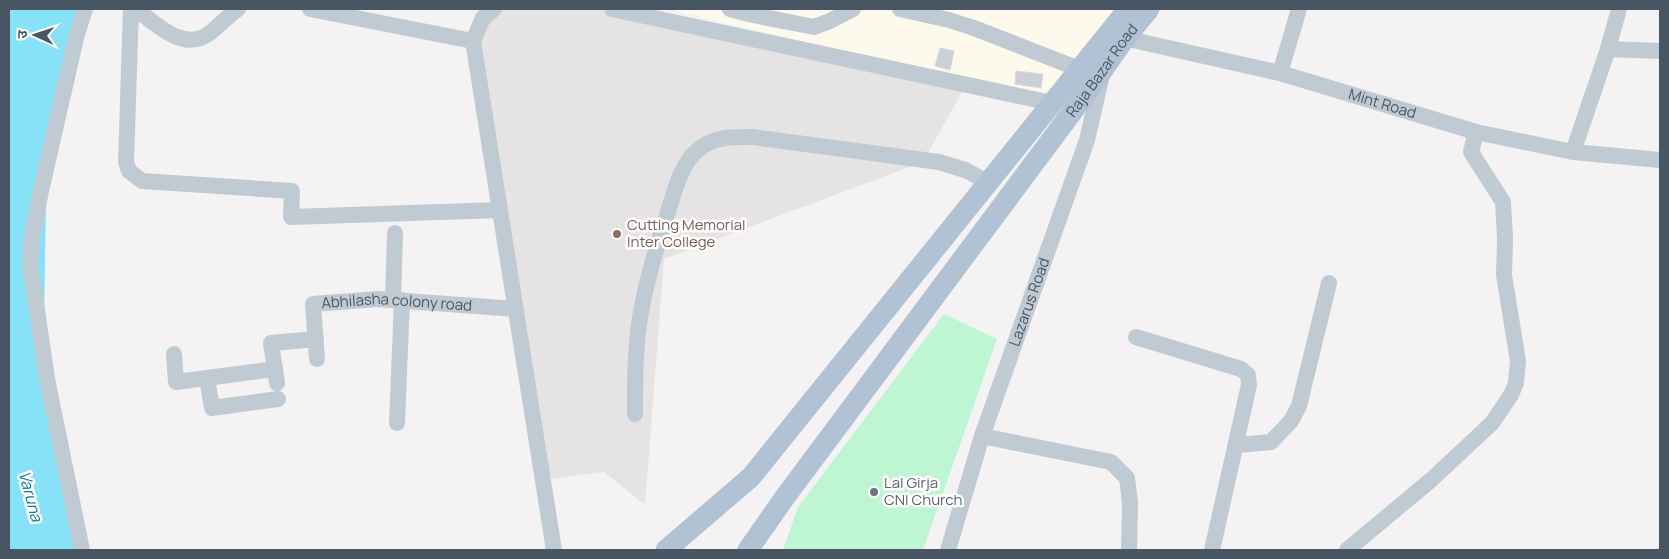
<svg xmlns="http://www.w3.org/2000/svg" width="1669" height="559" font-family="Manrope,'Noto Sans Devanagari',sans-serif">
<style>
.commercial{fill:#fef9ed}
.education{fill:#e6e3e4}
.green{fill:#bef5d3}
.water{fill:#87e1f7}
.building{fill:#cccfd5;stroke:#d6d9de}
.lines{fill:none;stroke-linecap:round;stroke-linejoin:round}
.minor{stroke:#bfcad3;stroke-width:16}
.major{stroke:#b0c2d4;stroke-width:21}
.education-dot{fill:#8d6e63;stroke:#fff;stroke-width:2}
.worship-dot{fill:#6b7280;stroke:#fff;stroke-width:2}
.labels{text-anchor:middle;stroke-width:5;stroke-linejoin:round;paint-order:stroke}
.street-label{font-size:15px;fill:#485663;stroke:#fff}
.education-label{font-size:15px;fill:#785e54;stroke:#fff;text-anchor:start}
.worship-label{font-size:15px;fill:#5b616d;stroke:#fff;text-anchor:start}
.water-label{font-size:16px;font-style:italic;fill:#037e9b;stroke:#fff}
</style>
<rect width="100%" height="100%" fill="#f5f2f3"/>
<!-- commercial -->
<path class="commercial" d="M669,9H1118L1052,103Z"/>
<!-- education -->
<path class="education" d="M494,9H612L967,83L923,162L664,259L645,505L604,472L543,480L473,41Z"/>
<!-- green -->
<path class="green" d="M944,314L997,339L923,550H783L798,507Z"/>
<!-- water -->
<path class="water" d="M9,9H87L46,200L44,323L88,550H9Z"/>
<!-- building -->
<path class="building" d="M940,48L954,51L950,70L935,66Z
M1016,71L1043,74L1041,88L1015,84Z"/>
<g class="lines">
<!-- minor -->
<g class="minor">
<path d="M131,9L126,162L129,171L142,181L292,191L291,217L500,210"/>
<path d="M136,9C156,24 185,54 211,32C221,24 228,16 238,9"/>
<path d="M310,9L473,41"/>
<path d="M494,9L483,18L473,41L554,550"/>
<path d="M612,9L1052,103"/>
<path d="M730,9L748,14L814,27L830,21L853,9"/>
<path d="M900,9L949,20L974,28L1079,69"/>
<path id="s1" d="M1115,36L1280,73L1476,132L1573,152L1660,160"/>
<path d="M1608,49L1660,51"/>
<path d="M1280,73L1299,9"/>
<path d="M1573,152L1608,49L1619,9"/>
<path d="M393,300L395,233"/>
<path d="M1136,337L1241,369L1248,375L1249,385L1212,550"/>
<path d="M174,354L176,382L275,369"/>
<path id="s2" d="M317,359L313,304L378,299L516,309"/>
<path d="M207,378L212,408L278,399"/>
<path d="M277,383L271,343L316,339"/>
<path d="M635,414C635,380 635,345 641,312C647,277 658,243 669,209C675,189 682,162 699,149C715,136 734,137 753,137L939,162L965,170L988,182"/>
<path d="M397,423L402,300"/>
<path d="M982,436L1111,462L1127,478L1130,503L1129,550"/>
<path d="M1237,445L1271,442L1291,421L1299,406L1329,283"/>
<path d="M82,550L47,379L30,262L33,232L41,191L76,38L85,9"/>
<path id="s3" d="M948,550L982,436L1087,140L1102,75"/>
<path d="M1347,550L1431,480L1492,423L1511,395L1516,383L1518,361L1504,275L1505,239L1503,202L1471,152L1476,132"/>
</g>
<!-- major -->
<g class="major">
<path d="M666,550L751,477L1128,9"/>
<path id="s4" d="M748,550L785,497L1093,84L1125,38L1149,9"/>
</g>
</g>
<!-- markers -->
<circle class="education-dot" cx="617" cy="234" r="5"/>
<circle class="worship-dot" cx="874" cy="492" r="5"/>
<g class="labels">
<!-- street labels -->
<g class="street-label">
<text dy="5" stroke="none"><textPath href="#s4" startOffset="596">Raja Bazar Road</textPath></text>
<text dy="5" stroke="none"><textPath href="#s1" startOffset="276">Mint Road</textPath></text>
<text dy="5" stroke="none"><textPath href="#s3" startOffset="261">Lazarus Road</textPath></text>
<text dy="5" stroke="none"><textPath href="#s2" startOffset="139">Abhilasha colony road</textPath></text>
</g>
<!-- education labels -->
<g class="education-label">
<text x="627" y="230">Cutting Memorial<tspan x="627" dy="17">Inter College</tspan></text>
</g>
<!-- worship labels -->
<g class="worship-label">
<text x="884" y="488">Lal Girja<tspan x="884" dy="17">CNI Church</tspan></text>
</g>
<!-- water labels -->
<g class="water-label">
<text transform="translate(31 496) rotate(75)" y="6">Varuna</text>
</g>
</g>
<!-- border -->
<rect width="1669" height="559" fill="none" stroke="#485663" stroke-width="20"/>
<!-- north arrow -->
<g transform="translate(35 35) rotate(273)" stroke="#ffffff" stroke-width="4" paint-order="stroke">
<path d="M0-4L9 19L0 12L-9 19Z" fill="#485663"/>
<text y="-8" font-size="14" font-weight="bold" text-anchor="middle" fill="#485663">उ</text>
</g>
</svg>
